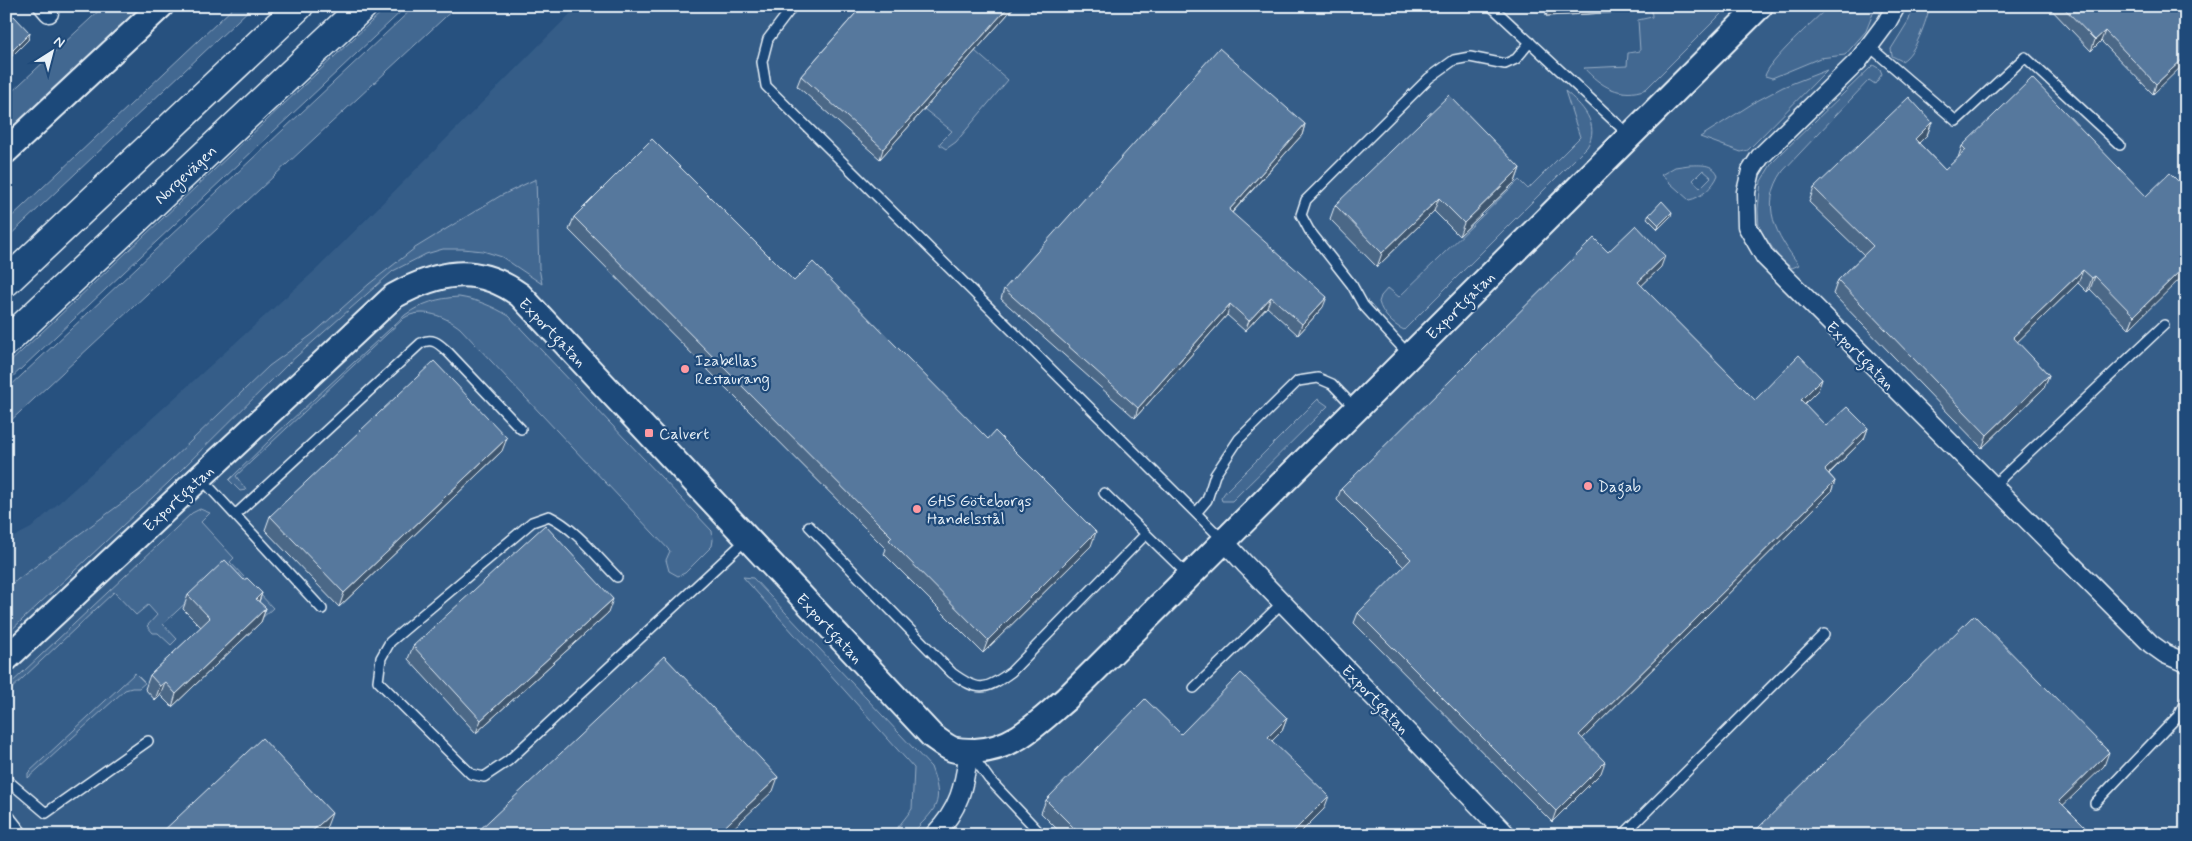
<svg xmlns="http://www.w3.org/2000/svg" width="2192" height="841" font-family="Mynerve,sans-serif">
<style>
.built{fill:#355d88}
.green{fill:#436891;stroke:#96acc4;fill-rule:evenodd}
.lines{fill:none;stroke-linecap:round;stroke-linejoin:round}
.lane-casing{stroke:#e8f1f8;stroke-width:12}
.street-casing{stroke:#e8f1f8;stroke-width:21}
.secondary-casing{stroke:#e8f1f8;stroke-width:28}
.highway-casing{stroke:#e8f1f8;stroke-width:31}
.lane{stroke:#1f4a7a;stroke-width:9}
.street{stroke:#1f4a7a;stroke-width:18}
.secondary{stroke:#1f4a7a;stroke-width:24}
.highway{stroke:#1f4a7a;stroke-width:28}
.wall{fill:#4b6787;stroke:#e8f1f8}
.shaded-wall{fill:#3d546e;stroke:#e8f1f8}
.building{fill:#57789d;stroke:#e8f1f8}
.poi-dot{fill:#ff9aa2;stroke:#1f4a7a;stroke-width:2}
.labels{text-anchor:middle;stroke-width:4.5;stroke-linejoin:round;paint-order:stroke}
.street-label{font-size:16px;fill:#e8f1f8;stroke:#1f4a7a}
.poi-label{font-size:16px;fill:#e8f1f8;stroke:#1f4a7a;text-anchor:start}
</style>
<rect width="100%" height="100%" fill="#27517f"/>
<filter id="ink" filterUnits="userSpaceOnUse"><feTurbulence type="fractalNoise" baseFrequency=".02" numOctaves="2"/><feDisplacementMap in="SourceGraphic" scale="10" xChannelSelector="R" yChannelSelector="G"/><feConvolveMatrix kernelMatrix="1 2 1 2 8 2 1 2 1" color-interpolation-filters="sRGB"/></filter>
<g filter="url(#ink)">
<!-- built -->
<path class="built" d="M578,6H2186V835H6V541L31,528L319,267Z"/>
<!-- green -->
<path class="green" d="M104,6H142L6,133V97Z
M235,6H253L6,239V222Z
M388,6H407L6,383V366Z
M415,6H457L6,425V390Z
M1651,6H1725L1724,11L1646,89C1621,99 1600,86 1584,68L1627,66L1628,53L1640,51L1638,20L1652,17Z
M1829,6H1876L1866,31L1845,55L1820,58L1772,78L1765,76C1768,62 1816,19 1829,6Z
M1913,6H1930C1926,21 1916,53 1902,61L1892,56L1891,49L1909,20Z
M975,51L1008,80L956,142L946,149L940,145V143L952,131L924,109Z
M1873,65L1880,69L1882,74L1875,84L1869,80L1783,171C1759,206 1776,234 1799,265L1792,268L1780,259L1759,228L1758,209L1761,181L1772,163L1786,149Z
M1827,70L1748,150L1741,152L1700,137L1755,102L1783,87Z
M1565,91C1582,105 1601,124 1587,147L1404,330C1393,325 1382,314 1379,302L1381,296L1388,288L1399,297L1519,180L1528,189L1580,137Z
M1689,165C1700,165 1713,163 1718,175C1714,186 1701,198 1689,200L1661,175L1675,167ZM1703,170L1711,177L1700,188L1693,180Z
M536,179L539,268L542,284L502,257L483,251L463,249H443L426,254L393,271L289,363L169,482L6,635V588L141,489L269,366L313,334L369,284L415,248L500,196Z
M459,297C478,300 492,306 509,316L712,531L713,540L712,546L685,573L678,576L669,571L666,560L670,551L460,328C445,316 422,307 404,318L236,476L246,490L240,491L229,480L275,435L405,315C422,303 438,298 459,297Z
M1318,399L1328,406L1232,501H1222L1221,498L1226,491Z
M200,509L210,513L201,522L234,558L230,562L273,608L261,619L219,572L163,624L177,639L171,645L158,633H153L147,626L157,615L148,605L136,615L114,592L6,694V688L192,513Z
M743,577L753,578L931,767C945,804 936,809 910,835H892L912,809L914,768Z
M135,673L145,683L139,688H132L125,690L28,778V773Z"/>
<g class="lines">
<defs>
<path id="lane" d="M793,6L768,39L762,62L766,86L1224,541
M1491,6L1629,135
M1869,46L1956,121L2025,57L2120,145
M1410,356L1363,305L1352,285L1309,230L1301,215L1306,200L1429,78L1454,60L1470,57L1505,64L1516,59L1530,42
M200,477L322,609
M1992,487L2164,325
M1104,493L1188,575
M1196,513L1207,500L1215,475L1239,439L1298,381L1318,378L1332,384L1356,409
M235,515L421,343C433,337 439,344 448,352L521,429
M809,526L952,673C978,692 985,691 1011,672L1146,534
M617,577C596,556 576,529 549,516L532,522L390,642L381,658L378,681L471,774L484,777L508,761L747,539
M1194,688L1283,602
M971,754L989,779L1042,835
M6,779L46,813L148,741
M2095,803L2178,716L2186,700
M6,812L24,835
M1623,835L1824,634"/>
<path id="street" d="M43,6L49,13
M1896,6L1887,22L1858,61L1760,157L1751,171L1746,192L1747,226L1765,257L2151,644L2165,654L2186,663
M1224,541L1245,564L1507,835
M934,835C960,809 964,786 969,751"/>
<path id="secondary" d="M6,151L161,6
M6,659L394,296C438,272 476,263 520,295L932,736C938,740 945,746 952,749C958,751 968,751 975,751C1014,749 1038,723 1066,699L1760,6"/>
<path id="highway" d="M6,282L299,6
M6,342L363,6"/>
</defs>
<!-- lane casing -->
<use href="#lane" class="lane-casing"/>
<!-- street casing -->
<use href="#street" class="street-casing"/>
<!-- secondary casing -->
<use href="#secondary" class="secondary-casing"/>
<!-- highway casing -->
<use href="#highway" class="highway-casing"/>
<!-- lane -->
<use href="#lane" class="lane"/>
<!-- street -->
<use href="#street" class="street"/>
<!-- secondary -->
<use href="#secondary" class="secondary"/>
<!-- highway -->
<use href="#highway" class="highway"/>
</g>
<!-- wall -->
<path class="wall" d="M862,6H1015L880,159L797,86L801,76Z
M1545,6H1647L1646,11L1546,16Z
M2048,6H2186L2153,94L2101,41L2091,51Z
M6,23L30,33L28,40L11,57L6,52Z
M1932,122L1927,135L1919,143L1945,170L1958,158L1962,146L2146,196L2186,189L2129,329L2090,289L2087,292L2078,283L2017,342L2049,375L2044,388L1982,448L1833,294L1838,280L1864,255L1809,202L1814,188Z
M1305,124L1302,135L1232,213L1323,307L1298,335L1267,307L1245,331L1227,315L1135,418L1001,299L1004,289Z
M1520,168L1515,182L1459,236L1434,211L1377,267L1330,219L1335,205Z
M1649,215L1671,216L1658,229L1647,218Z
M574,217L794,281L1091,546L983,653L884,554L886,549L569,230Z
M1608,252L1661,267L1641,286L1755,400L1822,379L1818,390L1804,404L1826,426L1868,428L1864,439L1829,474L1835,481L1831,492L1582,739L1601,773L1552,822L1354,623L1358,613L1404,567L1337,500L1341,489Z
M502,451L339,607L265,530L270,516Z
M244,580L262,593L259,602L266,608L261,622L172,707L160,695L155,700L145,689L150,675L201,627L183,609L188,595Z
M608,613L476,733L408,659L413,646Z
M1287,718L1282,731L1272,741L1324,809L1298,835H1063L1041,813L1046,800L1181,734Z"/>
<!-- shaded-wall -->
<path class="shaded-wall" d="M1009,6H1015L880,159L883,149Z
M1550,6H1647L1646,11L1546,16Z
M2105,31L2101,41L2091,51L2095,40Z
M30,33L28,40L11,57L13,50Z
M2186,56V62L2153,94L2156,84Z
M1932,122L1927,135L1910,152L1915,139Z
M1305,124L1302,135L1225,220L1229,210Z
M1520,168L1515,182L1459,236L1464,223Z
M1439,198L1434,211L1377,267L1382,253Z
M1672,212L1671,216L1658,229L1659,225Z
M1665,256L1661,267L1634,293L1638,282Z
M2186,265V273L2129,329L2134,316Z
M2083,270L2078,283L2008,351L2013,337Z
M2095,276L2090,289L2087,292L2092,278Z
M1271,297L1267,307L1245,331L1249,321Z
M1327,297L1323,307L1298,335L1302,324Z
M1230,304L1227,315L1135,418L1138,408Z
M2049,375L2044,388L1982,448L1987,435Z
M1822,379L1818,390L1797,411L1801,400Z
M1868,428L1864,439L1821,481L1825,470Z
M507,438L502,451L339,607L344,593Z
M1835,481L1831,492L1575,746L1579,735Z
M1096,532L1091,546L983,653L988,640Z
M262,593L257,606L256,599Z
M613,599L608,613L476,733L481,720Z
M266,608L261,622L172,707L176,694Z
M165,682L160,695L155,700L160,686Z
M1287,718L1282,731L1263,750L1268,737Z
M2109,752L2104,766L2054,814L2059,801Z
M1605,762L1601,773L1552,822L1556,811Z
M778,777L773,791L726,835H716Z
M1329,796L1324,809L1298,835H1290Z
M332,813L327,826L318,835H308Z"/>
<!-- building -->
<path class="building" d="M862,6H1009L883,149L801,76Z
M2062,6H2186V56L2156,84L2105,31L2095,40Z
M14,16L30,33L13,50L6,43V23Z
M1219,48L1305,124L1229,210L1327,297L1302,324L1271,297L1249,321L1230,304L1138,408L1004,289Z
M2032,78L2146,196L2170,173L2186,189V265L2134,316L2095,276L2092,278L2083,270L2013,337L2049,375L1987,435L1838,280L1873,246L1814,188L1909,97L1932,122L1915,139L1945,170L1966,150L1962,146Z
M1449,95L1520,168L1464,223L1439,198L1382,253L1335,205Z
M652,139L794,281L813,262L988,439L995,431L1096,532L988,640L889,540L892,537L574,217Z
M1662,201L1672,212L1659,225L1649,215Z
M1636,225L1665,256L1638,282L1755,400L1799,355L1822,379L1801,400L1826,426L1847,407L1868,428L1825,470L1835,481L1579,735L1605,762L1556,811L1358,613L1411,559L1341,489L1594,238L1608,252Z
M434,361L507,438L344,593L270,516Z
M545,525L613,599L481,720L413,646Z
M225,560L244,580L247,578L262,593L256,599L266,608L176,694L165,682L160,686L150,675L210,618L188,595Z
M1974,615L2109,752L2059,801L2093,835H1751Z
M664,656L778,777L716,835H474Z
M1241,673L1287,718L1268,737L1329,796L1290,835H1081L1046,800L1145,699L1181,734Z
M262,738L332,813L308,835H159Z"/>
</g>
<!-- markers -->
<g class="poi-dot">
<circle cx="685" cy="369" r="5"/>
<rect x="644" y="428" width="10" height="10" rx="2.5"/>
<circle cx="1588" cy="486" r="5"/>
<circle cx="917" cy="509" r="5"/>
</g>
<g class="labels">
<!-- street labels -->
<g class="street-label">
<text transform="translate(185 174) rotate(-43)" y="6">Norgevägen</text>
<text transform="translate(1460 305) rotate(-45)" y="6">Exportgatan</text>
<text transform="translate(553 332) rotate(46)" y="6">Exportgatan</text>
<text transform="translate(1861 355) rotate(45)" y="6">Exportgatan</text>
<text transform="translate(178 498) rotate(-43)" y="6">Exportgatan</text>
<text transform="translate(830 628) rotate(47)" y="6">Exportgatan</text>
<text transform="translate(1376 699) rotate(46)" y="6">Exportgatan</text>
</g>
<!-- poi labels -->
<g class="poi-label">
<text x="695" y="366">Izabellas<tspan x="695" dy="18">Restaurang</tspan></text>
<text x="659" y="439">Calvert</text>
<text x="1598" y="492">Dagab</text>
<text x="927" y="506">GHS Göteborgs<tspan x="927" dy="18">Handelsstål</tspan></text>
</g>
</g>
<!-- margin -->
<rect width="2192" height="841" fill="none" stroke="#1f4a7a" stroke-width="25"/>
<rect x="12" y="12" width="2167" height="816" fill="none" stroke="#e8f1f8" stroke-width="2" filter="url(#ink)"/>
<!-- north arrow -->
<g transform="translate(52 52) rotate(36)" stroke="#1f4a7a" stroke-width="4" paint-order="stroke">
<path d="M0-4L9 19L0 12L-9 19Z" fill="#e8f1f8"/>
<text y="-8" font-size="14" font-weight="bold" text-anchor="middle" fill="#e8f1f8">N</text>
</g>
</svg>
